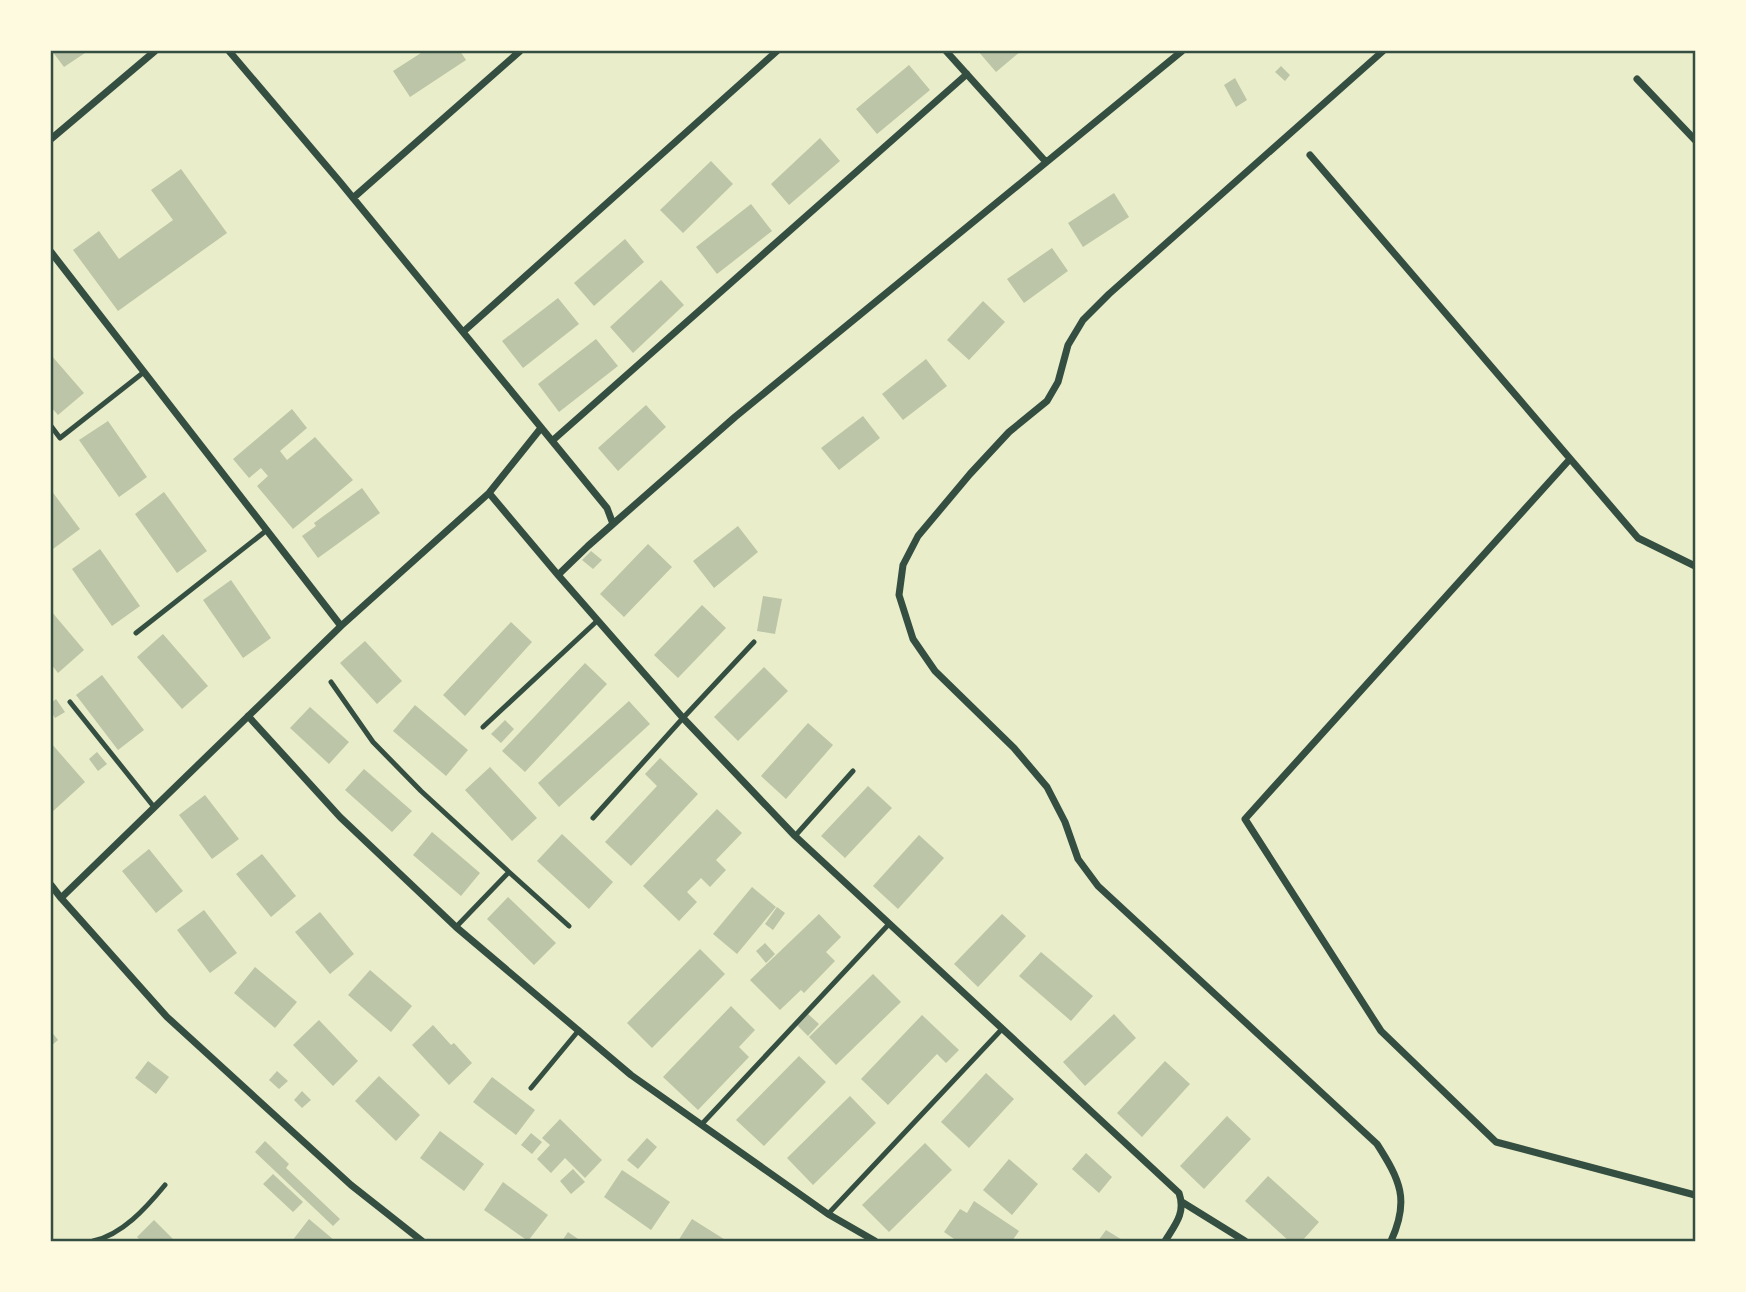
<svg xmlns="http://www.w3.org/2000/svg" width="1746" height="1292" font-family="Commissioner,sans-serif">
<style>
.building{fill:#bcc5a7}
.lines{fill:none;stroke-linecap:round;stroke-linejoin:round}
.service{stroke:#344e41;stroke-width:5}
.minor{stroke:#344e41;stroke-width:7}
.neatline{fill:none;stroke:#344e41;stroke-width:2.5}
</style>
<rect width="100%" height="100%" fill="#e9edc9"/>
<!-- building -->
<path class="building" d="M52,51H88L64,67Z
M424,51H460L466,60L410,97L393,71Z
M978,51H1021L996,72Z
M909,65L930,90L877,134L856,109Z
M1281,66L1290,75L1285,81L1275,72Z
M1235,78L1247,100L1236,107L1224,85Z
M820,138L840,161L789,205L771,184Z
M711,161L733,184L683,233L660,210Z
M181,169L227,233L118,311L73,250L99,231L119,259L173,220L151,190Z
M1114,193L1129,217L1083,247L1068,223Z
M751,204L772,231L717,274L696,247Z
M625,239L644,262L594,306L574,283Z
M1052,248L1068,271L1024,303L1007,279Z
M661,280L684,305L633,353L610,327Z
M558,298L579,324L523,368L502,341Z
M983,301L1005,322L969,360L947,340Z
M596,339L618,366L559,412L538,384Z
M51,355L84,393L58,415L51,407Z
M926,359L947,386L903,420L882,394Z
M646,405L666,427L618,471L598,448Z
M292,409L307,428L280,451L287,460L315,437L353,480L293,529L257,486L268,476L261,468L249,478L233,459Z
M863,416L880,438L839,470L821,448Z
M108,421L147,477L119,497L79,440Z
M362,488L380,513L318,558L302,536L316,526L314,523Z
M51,490L80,529L53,549L51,546Z
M164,492L207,551L177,573L135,514Z
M738,526L758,552L714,588L693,561Z
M648,544L672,567L624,617L600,594Z
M100,549L140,606L112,626L72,569Z
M591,551L602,560L593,569L582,560Z
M231,580L271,638L243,658L203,600Z
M763,596L782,599L775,634L757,631Z
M702,605L726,628L678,678L654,655Z
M51,611L84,650L58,673L51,664Z
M511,622L532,642L465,716L443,695Z
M163,634L208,686L182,709L137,657Z
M365,641L402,681L377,704L340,663Z
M585,663L607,684L525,772L502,751Z
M764,667L788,691L738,741L714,717Z
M102,675L144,730L118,750L76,695Z
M56,699L65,712L55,718L51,711V703Z
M629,701L650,724L559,807L538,783Z
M415,705L468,750L446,776L393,731Z
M310,707L349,742L329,764L290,728Z
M505,720L514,729L501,743L491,734Z
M808,723L833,745L786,799L761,776Z
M51,743L85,782L51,813Z
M97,752L107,764L98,771L89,759Z
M660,758L698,794L631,866L605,842L657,786L645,774Z
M490,767L537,818L512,841L465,790Z
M364,769L412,811L392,832L345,790Z
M868,786L892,808L845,858L821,836Z
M205,795L239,839L212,859L179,815Z
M717,809L742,833L716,860L726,870L710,887L701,878L687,892L697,902L679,921L643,886Z
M432,832L480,873L461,896L413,855Z
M562,834L613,882L589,909L537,861Z
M919,835L944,858L898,909L873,886Z
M149,849L183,891L156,913L122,871Z
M262,854L296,896L271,917L236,874Z
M752,887L776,907L737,954L713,934Z
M508,897L556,943L534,965L487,919Z
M777,907L785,913L773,930L765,924Z
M204,910L237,953L210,973L177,930Z
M320,912L354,954L330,974L295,932Z
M819,914L841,937L826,952L835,961L804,993L801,990L780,1010L750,980Z
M1002,914L1026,936L978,987L954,964Z
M765,943L775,954L766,963L756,951Z
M700,949L725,974L652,1048L627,1023Z
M1041,952L1093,996L1071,1021L1019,976Z
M255,967L297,1002L275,1028L234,993Z
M370,970L412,1006L391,1032L348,995Z
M873,974L901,1002L836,1065L809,1037Z
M731,1006L755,1030L739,1047L749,1057L698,1110L663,1077Z
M808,1014L819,1024L808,1036L797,1025Z
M1114,1014L1136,1038L1085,1086L1063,1062Z
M922,1015L959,1050L946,1063L937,1054L888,1105L861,1079Z
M319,1020L358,1061L333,1086L293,1045Z
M433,1025L451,1045L454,1043L472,1063L449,1085L412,1045Z
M51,1031L58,1040L51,1046Z
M799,1056L826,1082L764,1146L736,1120Z
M148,1061L169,1077L156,1094L135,1078Z
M1165,1061L1190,1084L1142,1137L1117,1113Z
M277,1071L288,1081L279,1089L269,1080Z
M986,1073L1014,1099L969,1148L941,1122Z
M379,1076L420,1115L396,1141L355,1101Z
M492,1077L535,1110L516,1135L473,1102Z
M302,1091L311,1100L302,1108L294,1100Z
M850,1096L876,1123L813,1185L787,1158Z
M1227,1116L1251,1139L1204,1189L1180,1166Z
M560,1119L602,1160L585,1178L565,1158L551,1173L537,1159L550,1145L542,1138Z
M440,1131L484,1164L464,1191L420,1158Z
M531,1133L542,1142L532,1154L521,1145Z
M647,1138L657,1147L638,1169L627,1160Z
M265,1141L289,1164L286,1168L340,1219L333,1226L255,1152Z
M925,1143L952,1170L889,1232L862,1205Z
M1086,1153L1112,1177L1099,1193L1072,1169Z
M1009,1159L1038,1184L1012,1215L983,1190Z
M573,1169L585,1182L571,1194L560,1181Z
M622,1170L670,1202L651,1230L604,1197Z
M273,1174L303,1202L293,1212L263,1184Z
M1268,1176L1319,1222L1302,1241H1289L1245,1201Z
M503,1182L548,1215L528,1241L484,1210Z
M974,1201L1019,1231L1012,1241H957L944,1232L960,1209L967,1213Z
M309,1219L334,1240L333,1241H292Z
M692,1219L727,1241H678Z
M154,1220L175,1241H141L137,1237Z
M1106,1230L1124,1241H1098Z
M568,1232L581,1241H562Z"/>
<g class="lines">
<!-- service -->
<path class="service" d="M51,426L60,438L144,372
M136,633L267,530
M331,682L373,742L421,791L509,872
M70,702L154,807
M483,727L597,621
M593,818L683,718L754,642
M795,836L853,771
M456,927L509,872L569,926
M531,1088L579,1030
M701,1125L889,924
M828,1214L1002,1029
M93,1241C122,1235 146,1208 165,1185"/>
<!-- minor -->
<path class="minor" d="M229,51L340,182L607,508L613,524L588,546L558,575
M946,51L1046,162
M1383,51L1109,294L1083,320L1068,345L1058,382L1047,401L1009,432L970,474L918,536L903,565L899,595L913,639L935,671L1014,748L1047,787L1065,822L1078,859L1098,886L1377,1144C1400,1180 1410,1200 1391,1241
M1637,79L1695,140
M51,139L155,51
M1310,155L1638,538L1695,566
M353,198L520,51
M51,252L341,626L61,898L51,885
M463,332L777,51
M552,441L967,74
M1570,459L1245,819L1381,1031L1496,1142L1695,1195
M489,493L558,575L683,718L795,836L1179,1193C1186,1213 1175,1225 1165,1241
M613,524L735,417L1182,51
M341,626L489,493L541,428
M248,716L340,817L456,927L631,1075L828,1214L875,1241
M61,898L167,1017L351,1185L422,1241
M1182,1202L1245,1241"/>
</g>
<!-- border -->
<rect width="1746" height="1292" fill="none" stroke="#fefae0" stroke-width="105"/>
<rect x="52" y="52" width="1642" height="1188" class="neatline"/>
</svg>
